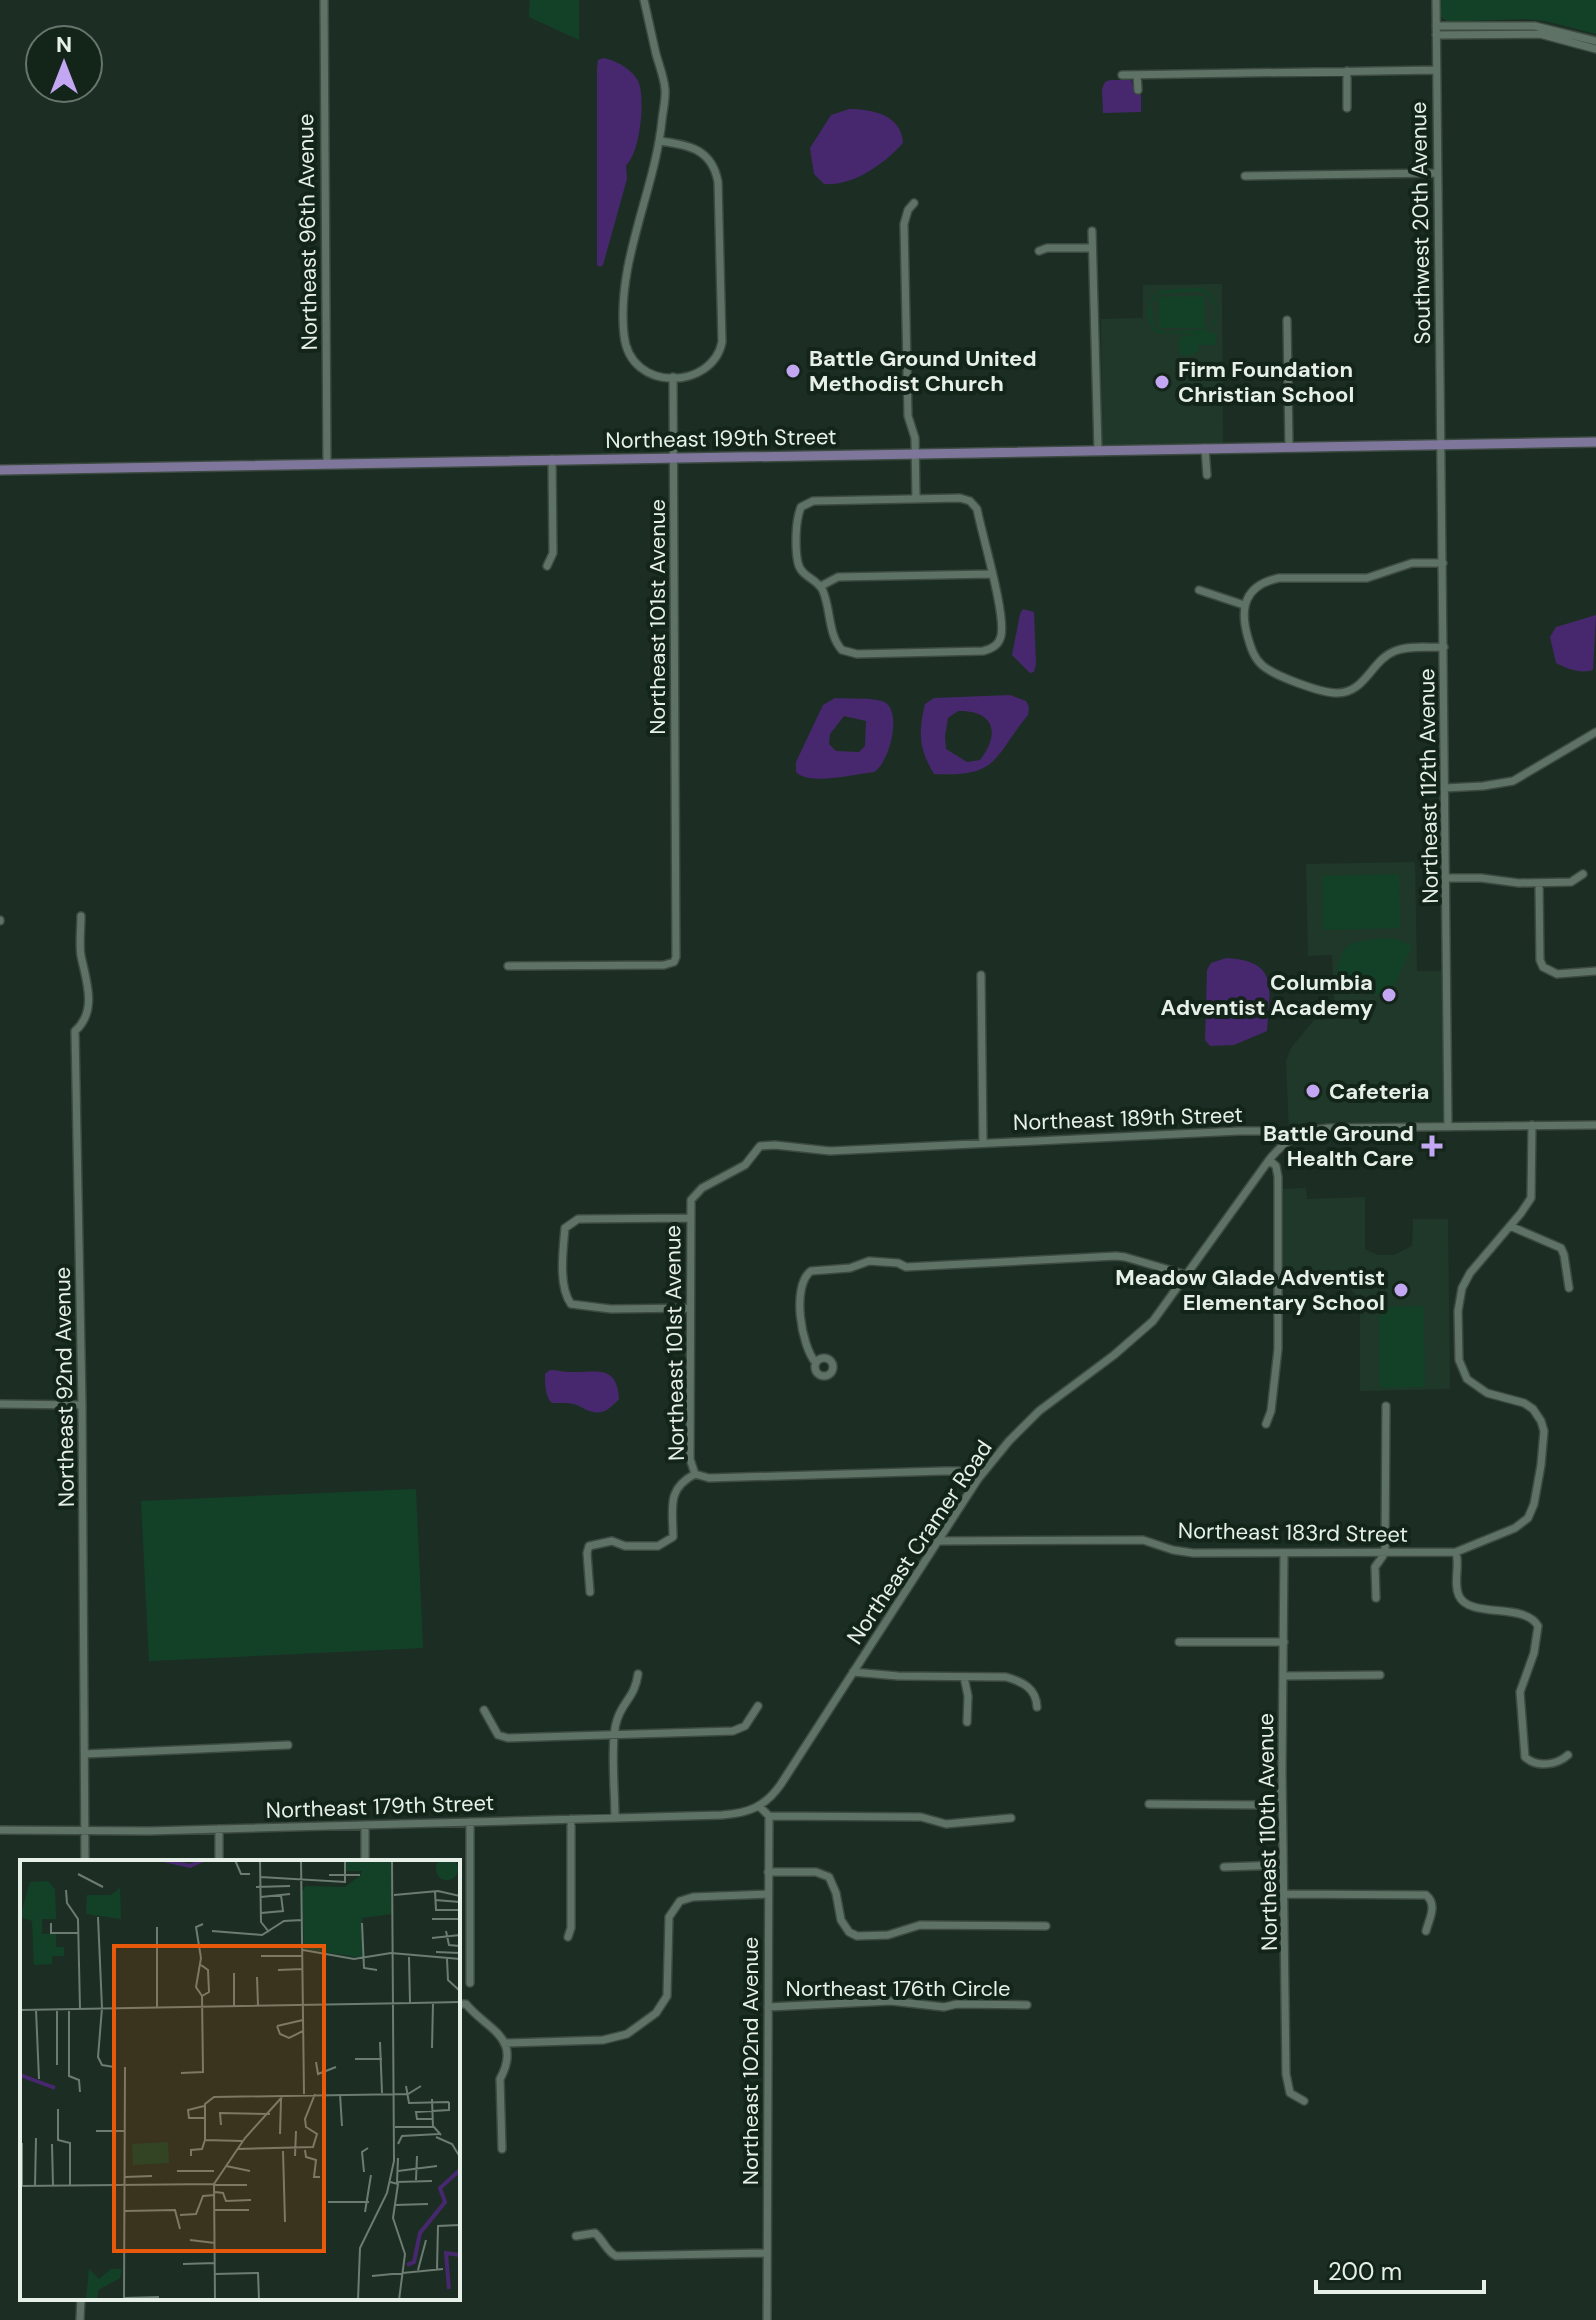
<svg xmlns="http://www.w3.org/2000/svg" width="1596" height="2320" font-family="'DM Sans',sans-serif">
<style>
.built{fill:#203829}
.green{fill:#134128;fill-rule:evenodd}
.water{fill:#47286e;fill-rule:evenodd}
.lines{fill:none;stroke-linecap:round;stroke-linejoin:round}
.minor-casing{stroke:#3c4a41;stroke-width:10}
.major-casing{stroke:#3c4a41;stroke-width:12}
.minor{stroke:#5f7266;stroke-width:7}
.major{stroke:#7f779b;stroke-width:9}
.poi-dot{fill:#c3a7f2;stroke:#132419;stroke-width:3}
.labels{text-anchor:middle;stroke-width:8;stroke-linejoin:round;paint-order:stroke}
.street-label{font-size:22px;fill:#e6f0e9;stroke:#132419}
.poi-label{font-size:22px;font-weight:bold;fill:#e6f0e9;stroke:#132419;text-anchor:start}
.inset-river{fill:none;stroke:#47286e;stroke-width:4}
.inset-road{fill:none;stroke:#6d7c72;stroke-width:2}
.view{fill:#e8590c;fill-opacity:0.15;stroke:#e8590c;stroke-width:4}
.inset-edge{fill:none;stroke:#e6f0e9;stroke-width:4}
</style>
<rect width="100%" height="100%" fill="#1c2e23"/>
<!-- built -->
<path class="built" d="M1222,284L1223,445L1102,447L1101,319L1143,318V285Z
M1415,862L1417,971H1445L1444,1121L1442,1124L1321,1126L1292,1133L1289,1130L1286,1061L1291,1048L1314,1020L1335,1018L1332,955L1308,956L1306,864Z
M1306,1188L1307,1199L1365,1197V1249L1378,1255H1394L1412,1246L1413,1219H1448L1450,1389L1360,1391V1300L1349,1287L1305,1288V1272L1280,1273V1189Z"/>
<!-- green -->
<path class="green" d="M530,0H579V40L529,17Z
M1441,0H1596V34L1545,21L1525,19L1448,22L1441,17Z
M1201,288C1218,293 1218,307 1216,322L1206,333H1216V345H1198V352H1194V355H1180L1179,340L1183,336L1200,334L1156,333C1144,321 1146,299 1160,290ZM1201,291C1217,297 1220,316 1209,329L1165,332L1154,327L1151,304L1158,294Z
M1204,296L1205,328H1159V297Z
M1399,874L1400,928L1323,930L1322,876Z
M1384,938L1399,940L1412,946L1390,995L1384,997L1334,980C1346,941 1340,944 1384,938Z
M1424,1306L1425,1387L1380,1388L1379,1307Z
M416,1489L423,1648L149,1661L141,1501Z"/>
<!-- water -->
<path class="water" d="M603,58C615,60 632,69 638,81C646,97 640,154 626,165L627,179L603,265L600,267L597,265V68L598,60Z
M1110,80H1131L1134,89L1141,90V112L1103,113L1102,89L1105,82Z
M849,109C872,109 902,115 903,143C884,164 854,186 824,184L814,174L810,148L831,115Z
M1023,609L1034,612L1036,664L1034,672L1030,673L1012,655L1020,614Z
M1596,615L1593,670C1581,674 1568,669 1556,663L1550,637L1556,627Z
M1010,695L1026,701L1029,707L1028,715C992,759 999,777 934,774C919,749 918,733 925,704L934,698ZM958,711C994,710 1001,733 980,760L967,762L946,749L945,736L948,718Z
M835,698C846,699 878,697 886,703C902,715 889,763 874,772C855,774 809,786 796,772V762L823,705ZM844,716L866,721L865,746L859,752L836,751L829,744L830,734Z
M1226,958C1281,961 1269,990 1267,1031L1234,1045L1210,1046L1205,1040L1207,970L1211,963Z
M550,1370C557,1370 563,1372 570,1372C596,1373 617,1363 619,1399C605,1415 596,1416 579,1406C572,1402 560,1403 552,1403C545,1397 545,1383 545,1374Z"/>
<g class="lines">
<defs>
<path id="minor" d="M324,0L327,463
M644,0C648,18 652,36 656,54C659,65 664,77 665,89C666,99 663,110 662,120C655,191 616,262 624,335C630,394 713,389 722,342L718,182C712,149 689,145 660,141
M1436,0L1448,1127
M1436,26H1535L1596,41
M1436,35L1540,34L1596,49
M1347,71V108
M1122,75L1436,70
M1137,75L1138,90
M1245,176L1437,173
M914,203L908,210L904,224L908,416L915,438L916,499
M1092,231L1098,449
M1039,251L1047,248H1092
M1287,320L1289,446
M1205,448L1207,475
M960,498L970,501L977,509C982,535 1006,614 1001,636C999,645 992,649 983,651L857,654L842,650C828,635 831,610 823,591C818,579 801,577 798,563C795,549 795,521 801,507L813,501Z
M1443,563H1412L1367,578H1279C1245,585 1239,607 1248,638C1251,648 1254,658 1262,665C1274,676 1321,693 1337,693C1366,693 1371,660 1395,651C1409,645 1429,648 1444,647
M547,566L553,553L552,459
M821,586L838,577L991,574
M1199,590L1244,605
M1445,788L1483,786L1513,781L1596,732
M1446,878H1481L1519,883L1571,882L1583,874
M1539,883L1540,960L1543,967L1557,974L1596,971
M81,916C81,929 79,944 81,956C86,980 98,1011 75,1031L82,1405L85,1862
M0,920V921
M508,966L664,965L674,962L676,957L673,377
M981,975L983,1142
M1510,1226L1561,1248L1564,1255L1569,1288
M689,1308L611,1309L571,1304C558,1286 563,1250 565,1228L578,1219L689,1218
M815 1367a9 9 0 1 1 18 0a9 9 0 1 1-18 0Z
M816,1363C801,1346 791,1286 811,1271L850,1268L869,1261L898,1263L906,1267L1116,1256L1125,1257L1187,1275
M0,1404L82,1405
M1266,1424L1271,1411L1278,1349V1177L1276,1166L1269,1160
M695,1474L690,1459L691,1200L702,1188L745,1165L760,1146L775,1145L830,1151L1239,1131H1268L1288,1139
M695,1474L709,1478L944,1471H959L978,1479
M938,1541L1143,1540L1173,1550L1193,1553L1456,1552L1515,1528L1528,1518L1534,1504L1541,1465L1544,1431L1541,1421L1533,1409L1524,1403L1487,1393L1467,1379L1459,1360L1458,1311L1462,1288L1470,1273L1521,1213L1531,1198L1532,1125
M1456,1552C1460,1566 1453,1583 1459,1596C1470,1619 1525,1602 1538,1626L1534,1653L1520,1692L1525,1757C1537,1768 1557,1765 1568,1755
M1284,1553L1282,1771L1286,2074L1290,2093L1304,2101
M590,1592L587,1553L589,1546L612,1541L625,1546H658L673,1537C673,1508 666,1489 695,1474
M1376,1598L1375,1567L1385,1553L1386,1406
M1179,1642H1284
M853,1672L898,1676L1006,1677C1023,1682 1036,1688 1037,1707
M1283,1676L1380,1675
M964,1677L968,1696L967,1722
M484,1710L498,1735L508,1738L733,1731L745,1726L758,1706
M85,1754L288,1745
M1149,1804L1261,1805L1276,1799L1282,1790
M760,1807L769,1816L767,2320
M769,1816L921,1817L946,1824L1011,1818
M615,1818C615,1794 610,1739 617,1720C623,1701 635,1697 638,1674
M0,1830L149,1831L722,1815C749,1813 765,1807 781,1784L978,1479L1009,1441L1039,1411L1114,1355L1153,1321L1269,1160C1285,1140 1301,1130 1328,1128L1596,1125
M219,1862V1829
M365,1862V1825
M1224,1867L1283,1865
M768,1872H816L829,1877L836,1893L841,1920L849,1932L857,1936L888,1935L920,1925L1046,1926
M1286,1894L1426,1895C1438,1905 1429,1919 1426,1931
M568,1937L571,1928V1819
M470,1983V1822
M458,2004H466C486,2029 523,2037 500,2079L502,2149
M768,2007L891,2001L944,2007L957,2004L1027,2005
M504,2043L603,2040L627,2034L656,2013L667,1996L669,1917L680,1901L693,1897L768,1894
M576,2236L595,2233C603,2240 607,2252 616,2256L767,2253
M80,2320L81,2298"/>
<path id="major" d="M0,470L1596,442"/>
</defs>
<!-- minor casing -->
<use href="#minor" class="minor-casing"/>
<!-- major casing -->
<use href="#major" class="major-casing"/>
<!-- minor -->
<use href="#minor" class="minor"/>
<!-- major -->
<use href="#major" class="major"/>
</g>
<!-- markers -->
<g class="poi-dot">
<circle cx="793" cy="371" r="8"/>
<circle cx="1162" cy="382" r="8"/>
<circle cx="1389" cy="995" r="8"/>
<circle cx="1313" cy="1091" r="8"/>
<path d="M1428 1134h8v8h8v8h-8v8h-8v-8h-8v-8h8z"/>
<circle cx="1401" cy="1290" r="8"/>
</g>
<g class="labels">
<!-- street labels -->
<g class="street-label">
<text transform="translate(1420 223) rotate(-91)" y="8">Southwest 20th Avenue</text>
<text transform="translate(307 232) rotate(-91)" y="8">Northeast 96th Avenue</text>
<text transform="translate(721 438) rotate(-1)" y="8">Northeast 199th Street</text>
<text transform="translate(657 617) rotate(-90)" y="8">Northeast 101st Avenue</text>
<text transform="translate(1428 786) rotate(-91)" y="8">Northeast 112th Avenue</text>
<text transform="translate(1128 1118) rotate(-2)" y="8">Northeast 189th Street</text>
<text transform="translate(674 1343) rotate(-91)" y="8">Northeast 101st Avenue</text>
<text transform="translate(64 1387) rotate(-91)" y="8">Northeast 92nd Avenue</text>
<text transform="translate(1293 1532) rotate(1)" y="8">Northeast 183rd Street</text>
<text transform="translate(919 1542) rotate(-56)" y="8">Northeast Cramer Road</text>
<text transform="translate(380 1806) rotate(-2)" y="8">Northeast 179th Street</text>
<text transform="translate(1267 1832) rotate(-91)" y="8">Northeast 110th Avenue</text>
<text x="898" y="1996">Northeast 176th Circle</text>
<text transform="translate(750 2061) rotate(-90)" y="8">Northeast 102nd Avenue</text>
</g>
<!-- poi labels -->
<g class="poi-label">
<text x="809" y="366">Battle Ground United<tspan x="809" dy="25">Methodist Church</tspan></text>
<text x="1178" y="377">Firm Foundation<tspan x="1178" dy="25">Christian School</tspan></text>
<text x="1373" y="990" text-anchor="end">Columbia<tspan x="1373" dy="25">Adventist Academy</tspan></text>
<text x="1329" y="1099">Cafeteria</text>
<text x="1414" y="1141" text-anchor="end">Battle Ground<tspan x="1414" dy="25">Health Care</tspan></text>
<text x="1385" y="1285" text-anchor="end">Meadow Glade Adventist<tspan x="1385" dy="25">Elementary School</tspan></text>
</g>
</g>
<!-- overview -->
<g transform="translate(20 1860)">
<rect width="440" height="440" fill="#1c2e23"/>
<path d="M416 9a11 11 0 1 1 22 0a11 11 0 1 1-22 0ZM326,0H371V54L342,58L343,98L284,89L282,31L286,26L325,27L340,16L342,11H326ZM28,21L35,29L36,59H22V74H36V87H44V96H32V104L14,105L12,61L0,57L10,22ZM100,28L101,59L66,54L67,35H91ZM148,282L149,303L113,305L112,284ZM69,409L79,419L91,409H102L100,418L78,430L77,440H66Z" fill="#134128"/>
<path class="inset-river" d="M144,0L170,6L183,0M0,215L35,228M387,405L394,402L400,373L425,342L420,328L440,310M429,429L426,393L440,395"/>
<path class="inset-road" d="M215,0L221,14H230M240,0L241,62L249,72M281,0L284,234M58,14L83,27M309,15H340M240,17L325,22V0M236,27L270,26M46,30L47,43L58,59L60,149M415,31L416,50H440M374,35L418,31L440,36M241,37L270,34M415,40L440,42M241,53L263,51L261,35M78,57L82,148M412,59H440M31,63V73H58M342,63L344,108L357,110M192,71L242,75L264,61L282,60M426,71L429,85L440,86M412,78L440,75M283,90L334,99L371,93L440,99M416,92L440,93M241,96H283M389,97L390,143M427,99L428,120L440,131M181,105L188,110L189,132L182,136M258,110L283,109M214,113V148M237,117L238,145M392,143L440,142M137,147V67M82,148L78,197L82,205L94,207M37,149V205M49,149V216L59,220L60,232M0,150L393,143M16,150L19,219M257,166L260,174L269,178L283,171M257,166L283,160M360,182L362,233M412,188L413,143M335,199H362M296,202L298,214L316,207M161,213L183,212L182,136L176,127L181,98L176,67L183,64M386,226L389,243L429,242M320,234L322,266M412,239L413,267M38,249V280L50,283V326M184,258H169L168,250L184,246M413,259H397L396,252L429,250V242M201,265L200,253L250,254M375,267H414L421,275M76,271H105M260,274L261,239M416,277L432,284L440,297M185,280V244L194,237L388,234L401,226M185,280L222,281M32,284L33,326M378,284L382,276L419,274M217,289L293,287L297,274L286,267L285,259L295,234M285,290L286,297L296,300L294,317H300M263,291L265,362M171,296V290L182,289L185,280M275,296L276,271M378,298L377,322L412,321M206,306L230,311M157,311H194M378,311L417,306M344,312L342,292L348,288M105,317L132,316M396,320L397,296M370,322L378,324L373,358L385,394L379,440M194,324L195,440M194,324L225,278L263,236M195,325H227M0,326L194,324M2,326V283M15,326L16,278M195,332L203,333L206,341L231,340M308,342H349M375,345L408,344M195,350H229M105,351L155,350L160,369M345,352L351,315M160,355L176,354L183,336L195,335M170,380L195,383M163,404L195,403M417,409L418,366L440,365M398,410L406,380M195,414L238,413L239,440M352,416L423,409M104,438L139,437M104,440L105,207M338,440L340,388L367,333L374,301L372,0"/>
<path class="view" d="M94,86H304V391H94Z"/>
<rect width="440" height="440" class="inset-edge"/>
</g>
<!-- north arrow -->
<g transform="translate(64 64)"><circle r="38" fill="#132419" stroke="#67766c" stroke-width="2"/>
<path d="M0-6L14 30L0 20L-14 30Z" fill="#c3a7f2"/>
<text y="-12" font-size="22" font-weight="bold" text-anchor="middle" fill="#e6f0e9">N</text>
</g>
<!-- scale -->
<path d="M1316 2280v12h168v-12" fill="none" stroke="#e6f0e9" stroke-width="4"/>
<text x="1328" y="2280" font-size="24" fill="#e6f0e9" stroke="#132419" stroke-width="6" paint-order="stroke">200 m</text>
</svg>
